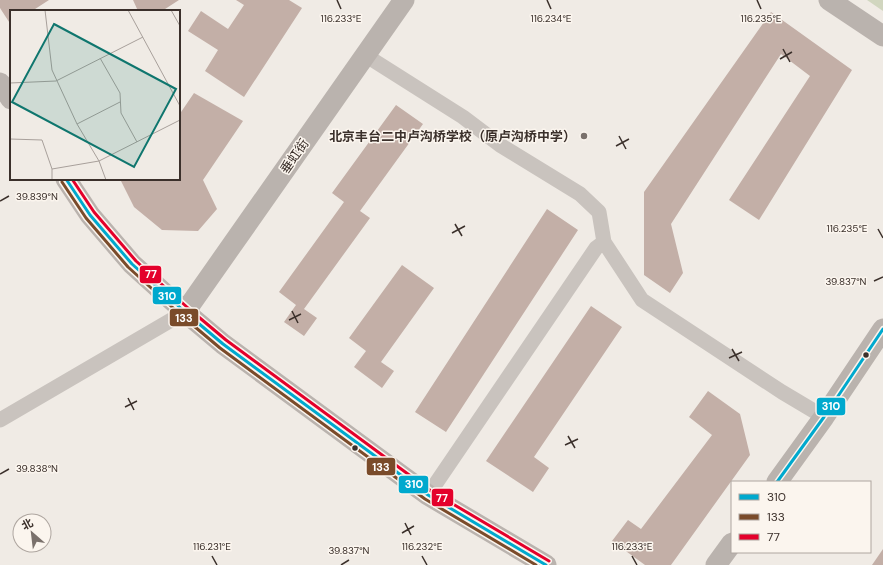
<svg xmlns="http://www.w3.org/2000/svg" width="883" height="565" font-family="'DM Sans','Noto Sans SC',sans-serif">
<style>
.green{fill:#d1d6bf}
.building{fill:#c3afa7}
.lines{fill:none;stroke-linecap:round;stroke-linejoin:round}
.street{stroke:#c9c3be;stroke-width:15}
.secondary{stroke:#bab3ae;stroke-width:21}
.bus-1-casing{stroke:#fbf5ee;stroke-width:6}
.bus-2-casing{stroke:#fbf5ee;stroke-width:6}
.bus-3-casing{stroke:#fbf5ee;stroke-width:6}
.bus-1{stroke:#00a9ce;stroke-width:3}
.bus-2{stroke:#7a4b2a;stroke-width:3}
.bus-3{stroke:#e4002b;stroke-width:3}
.ticks{fill:none;stroke:#3b302b;stroke-width:1.5}
.poi-dot{fill:#7a716c;stroke:#fbf5ee;stroke-width:1.5}
.bus-dot{fill:#3b302b;stroke:#fbf5ee;stroke-width:1.5}
.labels{text-anchor:middle;stroke-width:3;stroke-linejoin:round;paint-order:stroke}
.poi-label{font-size:13px;font-weight:bold;fill:#3b302b;stroke:#fbf5ee;text-anchor:end}
.street-label{font-size:13px;fill:#3b302b;stroke:#fbf5ee}
.inset-road{fill:none;stroke:#a8a09b;stroke-width:1}
.view{fill:#0f766e;fill-opacity:0.15;stroke:#0f766e;stroke-width:2}
.inset-edge{fill:none;stroke:#3b302b;stroke-width:2}
.ticks-label{font-size:10px;text-anchor:middle;fill:#3b302b;stroke:#fbf5ee;stroke-width:3;stroke-linejoin:round;paint-order:stroke}
.line-badge{stroke:#fbf5ee;stroke-width:1.5}
.badge-label{font-size:11px;text-anchor:middle;font-weight:bold;fill:#fff}
</style>
<rect width="100%" height="100%" fill="#f0ebe5"/>
<!-- green -->
<path class="green" d="M867,0H883V11Z"/>
<!-- building -->
<path class="building" d="M0,0H49L32,11H11V25L0,8Z
M133,0H179L162,11H138Z
M236,0H289L302,8L244,97L205,71L218,50L188,31L201,11L228,29L244,5Z
M771,12L852,70L759,220L729,200L810,76L781,54L671,224L683,273L670,293L644,275V192Z
M194,93L243,121L203,180L217,209L198,231L162,230L134,207L120,179H179V115Z
M396,105L423,124L360,211L370,218L304,309L317,318L304,336L284,322L296,305L279,292L344,202L332,193Z
M547,209L578,230L446,432L415,412Z
M402,265L434,288L381,362L394,371L382,388L354,367L366,351L349,338Z
M591,306L622,327L534,457L549,468L533,492L486,461Z
M708,391L740,414L750,455L671,565H645L612,541L628,520L641,529L712,435L689,417Z
M883,549V565H872Z"/>
<g class="lines">
<!-- street -->
<path class="street" d="M365,55L463,117L500,145L580,194L599,212L604,242L642,300L782,392L824,417
M0,420L185,312
M428,495L596,248L604,242"/>
<!-- secondary -->
<path class="secondary" d="M829,0L883,36
M0,83L11,99
M66,179L90,215L132,264L185,312L223,344L428,495L546,565
M185,312L404,0
M777,482L824,417L883,329
M716,565L732,543"/>
<defs>
<path id="bus-1" d="M66,179L90,215L132,264L185,312L223,344L428,495L546,565
M777,482L824,417L883,329"/>
<path id="bus-2" d="M62,182L86,218L128,267L182,316L220,348L425,499L536,565"/>
<path id="bus-3" d="M72,179L94,212L136,261L188,308L226,340L431,491L549,561"/>
</defs>
<!-- bus-1 casing -->
<use href="#bus-1" class="bus-1-casing"/>
<!-- bus-2 casing -->
<use href="#bus-2" class="bus-2-casing"/>
<!-- bus-3 casing -->
<use href="#bus-3" class="bus-3-casing"/>
<!-- bus-1 -->
<use href="#bus-1" class="bus-1"/>
<!-- bus-2 -->
<use href="#bus-2" class="bus-2"/>
<!-- bus-3 -->
<use href="#bus-3" class="bus-3"/>
</g>
<!-- ticks -->
<path class="ticks" d="M337,0L341,9M547,0L551,9M757,0L761,9M783,49L790,62M780,59L792,52M619,136L626,149M616,146L629,139M0,201L9,196M455,224L462,236M878,229L883,238M452,233L465,226M874,281L883,277M292,311L298,323M289,320L301,314M732,349L739,361M729,358L742,352M128,398L134,410M125,407L137,401M568,436L575,448M565,445L578,439M0,474L9,469M405,523L411,535M402,533L414,526M212,556L217,565M422,556L427,565M632,556L637,565M341,565L349,560"/>
<!-- markers -->
<circle class="poi-dot" cx="584" cy="136" r="4"/>
<g class="bus-dot">
<circle cx="866" cy="355" r="3.5"/>
<circle cx="355" cy="448" r="3.5"/>
</g>
<g class="labels">
<!-- poi labels -->
<g class="poi-label">
<text x="576" y="141">北京丰台二中卢沟桥学校（原卢沟桥中学）</text>
</g>
<!-- street labels -->
<g class="street-label">
<text transform="translate(294 156) rotate(-55)" y="5">垂虹街</text>
</g>
</g>
<!-- overview -->
<g transform="translate(10 10)">
<rect width="170" height="170" fill="#f0ebe5"/>
<path class="inset-road" d="M35,0L42,60L67,114L89,151L96,170M118,0L170,96M161,0L170,16M90,48L110,83L111,103L127,132M0,73L46,71L133,27M67,114L110,92M0,129L32,130L42,159V170M42,159L89,151L170,110"/>
<path class="view" d="M44,14L166,79L124,157L2,92Z"/>
<rect width="170" height="170" class="inset-edge"/>
</g>
<g class="ticks-label">
<text x="341" y="22">116.233°E</text>
<text x="551" y="22">116.234°E</text>
<text x="761" y="22">116.235°E</text>
<text x="37" y="200">39.839°N</text>
<text x="847" y="232">116.235°E</text>
<text x="846" y="285">39.837°N</text>
<text x="37" y="472">39.838°N</text>
<text x="212" y="550">116.231°E</text>
<text x="422" y="550">116.232°E</text>
<text x="632" y="550">116.233°E</text>
<text x="349" y="554">39.837°N</text>
</g>
<g class="line-badge">
<rect x="139" y="265" width="23" height="19" rx="4" fill="#e4002b"/>
<rect x="152" y="286" width="30" height="19" rx="4" fill="#00a9ce"/>
<rect x="169" y="308" width="30" height="19" rx="4" fill="#7a4b2a"/>
<rect x="816" y="397" width="30" height="19" rx="4" fill="#00a9ce"/>
<rect x="366" y="457" width="30" height="19" rx="4" fill="#7a4b2a"/>
<rect x="398" y="475" width="31" height="19" rx="4" fill="#00a9ce"/>
<rect x="431" y="488" width="23" height="19" rx="4" fill="#e4002b"/>
</g>
<g class="badge-label">
<text x="151" y="278">77</text>
<text x="167" y="300">310</text>
<text x="184" y="322">133</text>
<text x="831" y="410">310</text>
<text x="381" y="471">133</text>
<text x="414" y="488">310</text>
<text x="442" y="502">77</text>
</g>
<!-- legend -->
<rect x="731" y="481" width="140" height="72" fill="#fbf5ee" stroke="#aea6a0"/>
<rect x="739" y="494" width="20" height="6" fill="#00a9ce" stroke="#aea6a0"/>
<text x="767" y="501" font-size="12" fill="#3b302b">310</text>
<rect x="739" y="514" width="20" height="6" fill="#7a4b2a" stroke="#aea6a0"/>
<text x="767" y="521" font-size="12" fill="#3b302b">133</text>
<rect x="739" y="534" width="20" height="6" fill="#e4002b" stroke="#aea6a0"/>
<text x="767" y="541" font-size="12" fill="#3b302b">77</text>
<!-- north arrow -->
<g transform="translate(32 533) rotate(332)"><circle r="19" fill="#fbf5ee" stroke="#aea6a0"/>
<path d="M0-3L7 15L0 10L-7 15Z" fill="#7a716c"/>
<text y="-6" font-size="11" font-weight="bold" text-anchor="middle" fill="#3b302b">北</text>
</g>
</svg>
